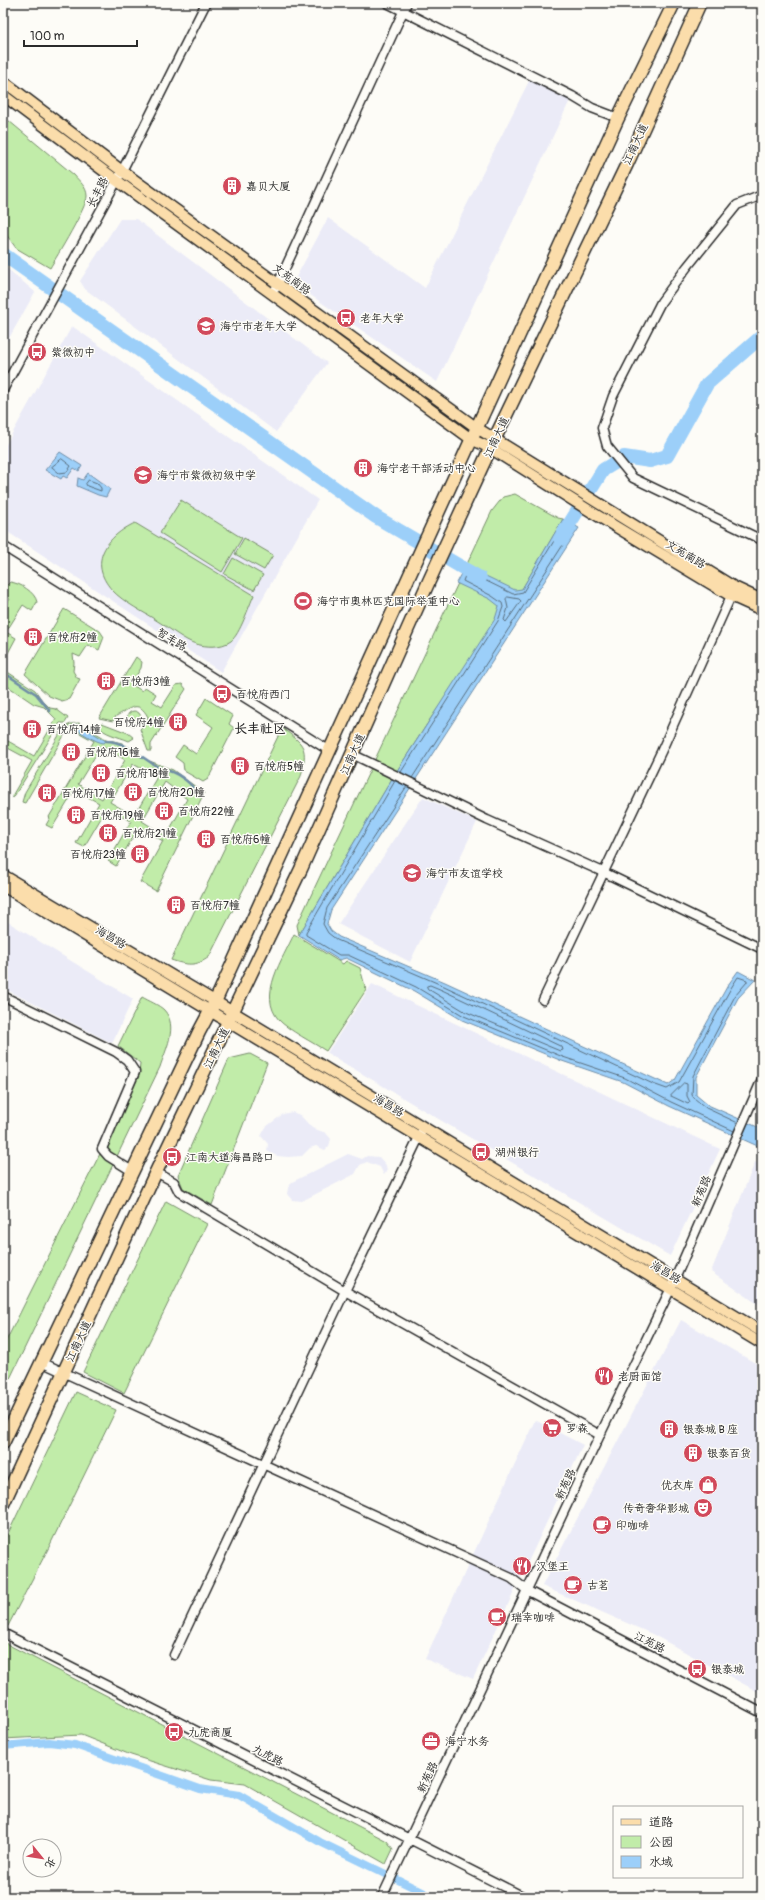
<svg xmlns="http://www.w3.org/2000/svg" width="765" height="1900" font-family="Pangolin,'LXGW WenKai TC',sans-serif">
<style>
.built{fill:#ebebf7}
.green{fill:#c1eca9;stroke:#768c6a;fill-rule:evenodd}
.water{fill:#9ccff9;stroke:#6f8da7}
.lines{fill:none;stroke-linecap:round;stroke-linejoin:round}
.shore{stroke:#586d7d;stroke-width:1}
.stream{stroke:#6f8da7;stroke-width:2.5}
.canal{stroke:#9ccff9;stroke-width:8}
.river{stroke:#9ccff9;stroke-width:14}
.minor-casing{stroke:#2b2b2b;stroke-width:11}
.major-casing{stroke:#2b2b2b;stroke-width:13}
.highway-casing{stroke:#2b2b2b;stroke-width:15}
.minor{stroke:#fdfcf7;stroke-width:8}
.major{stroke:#fbddab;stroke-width:10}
.highway{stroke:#fbddab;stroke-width:12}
.labels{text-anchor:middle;stroke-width:3;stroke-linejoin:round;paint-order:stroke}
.street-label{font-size:11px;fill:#2b2b2b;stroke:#fdfcf7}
.poi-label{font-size:11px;fill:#2b2b2b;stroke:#fdfcf7;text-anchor:start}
.quarter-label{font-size:13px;font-weight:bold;fill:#2b2b2b;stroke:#fdfcf7}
</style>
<rect width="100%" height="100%" fill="#fdfcf7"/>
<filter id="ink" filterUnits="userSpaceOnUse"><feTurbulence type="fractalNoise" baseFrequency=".025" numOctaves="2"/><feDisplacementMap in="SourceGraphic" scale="8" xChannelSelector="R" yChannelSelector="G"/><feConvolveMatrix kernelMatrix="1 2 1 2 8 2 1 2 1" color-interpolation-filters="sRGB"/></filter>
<g filter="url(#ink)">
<!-- built -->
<path class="built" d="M532,75L572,96L437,382L293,283L328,218L425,288Z
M120,219H136L327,363L276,432L85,289L80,281Z
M3,265L35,292L3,349Z
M72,326L318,500L221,672L3,529V450Z
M423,797L477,822L410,962L338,924Z
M3,919L133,999L112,1043L3,988Z
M372,984L720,1149L670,1256L327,1053Z
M292,1112L300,1115L312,1128L326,1133L331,1139L329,1146L325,1150L316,1146L310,1148L302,1156L288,1157L277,1156L267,1151L268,1144L261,1136L266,1127L283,1114Z
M348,1154L362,1159L367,1156L379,1157L386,1165L387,1171L384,1175L380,1167L367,1162L360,1165L355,1174L302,1201L292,1200L287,1194L288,1188L292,1182Z
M755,1162L762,1165V1307L711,1272Z
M681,1320L762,1367V1694L652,1634L542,1586Z
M535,1420L583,1445L473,1679L425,1659Z"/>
<!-- green -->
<path class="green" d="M3,116L74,175C79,181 87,187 87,196C87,207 57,256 50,268L16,248L3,230Z
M515,494L558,518L563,519L522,589L431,718L393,777L299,935L297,925L492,511L503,497Z
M181,500L242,538L222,572L160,533Z
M135,523L254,595C249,606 240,634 231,641C221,648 206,647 196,644C185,641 169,628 159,622C144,612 124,603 112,590C87,562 107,536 135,523Z
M244,538L273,555L264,570L235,554Z
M233,558L263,575L254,590L224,574Z
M10,582C20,583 35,592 37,602L32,611L23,605L6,632L16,638L8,653L3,655V611L10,599L3,594V589Z
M64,609L100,631L104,637L99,650L88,645L80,657L73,654L74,663L73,671L77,678L80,679L69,699L62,701L49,696L25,674Z
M136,657L142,662L141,668L131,684L142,691L145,687L156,694L152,701L162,707L176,685L182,684L186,689L151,744V751H148L140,729L145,724L148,717C138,698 129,710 116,716L113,721L99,718Z
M3,669L35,690L42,700L50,708L56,709L68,718L65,723H60L13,798L12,796L32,761L4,746L8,741L34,756L56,719L44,707L34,704L3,683Z
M206,698L233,716L229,724L234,728L208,779L203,782L184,771L183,763L175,757L183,745L196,754L213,727L196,715Z
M127 718a7 7 0 1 1 14 0a7 7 0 1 1-14 0Z
M79,723L106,739L122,743L147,760L173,770L204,793L156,891L140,882L163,841L139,827L116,866L108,861L131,821L107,808L84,847L76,843L99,803L75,790L52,828L46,825L50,818L49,817L94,741L69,727L25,803L22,802L25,792L64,727L71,724ZM102,745L125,760L102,799L78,784ZM133,764L157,777L134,816L110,802ZM165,782L187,799L166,836L142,821Z
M102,723L128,733L134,738L129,741C118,736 105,735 97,725Z
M282,728C305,745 308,747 301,776L209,957C196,967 186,965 171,960Z
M294,934L343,964L346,961L360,968L366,990L326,1051C314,1043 288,1030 279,1020C257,995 283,959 294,934Z
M142,997C149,1001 159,1005 164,1010C179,1026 165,1051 160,1067L3,1393V1347L139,1076L140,1063L118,1046Z
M250,1054L267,1063L212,1205L183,1188L178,1175L229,1059Z
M166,1201L207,1224L124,1393L83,1372Z
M76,1392L116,1410L49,1547L8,1626L3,1623V1544Z
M3,1642L387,1841L393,1849L386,1864L245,1784L211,1780L131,1755L81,1735L3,1739Z"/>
<!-- water -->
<path class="water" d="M60,452L82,466L79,471L74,468L67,478L63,476L61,479L45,470Z
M88,473L110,489L106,497L98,495L77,486L78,478L83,480Z
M563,519L579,528L331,910L327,924L331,931L339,937L445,982L668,1085L675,1080L728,985L738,971L755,980L738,998L696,1077V1095L708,1105L762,1129V1148L669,1106L623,1082L562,1061L462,1020L414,991L346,958L339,960L299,935L393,777L495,619L499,606L490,599L456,583L465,566L515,590L522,589Z
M74,725H80L106,741L104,743C97,743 78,731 73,726Z"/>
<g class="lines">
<!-- shore -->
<path class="shore" d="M62,459L71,466L67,472L59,473L52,467Z
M89,480L97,483L101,488V491L87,486L86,484Z
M508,597L519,599L521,601L506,622L504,620L508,608L506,599Z
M401,772L498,621L503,607L502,603L492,596L463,581L466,573L468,572L513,594L523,592L563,526L566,525L572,528V531L412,778
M395,781L306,932V935L339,955H348L416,987L464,1016L563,1057L625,1078L671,1102L734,1131
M407,786L327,908L323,924L328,933L337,940L444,986L653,1084L667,1089L679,1082L731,988L738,977L747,980V982L735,996L693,1076L692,1095L694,1098L706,1108L738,1123
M427,986L430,985L442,990L562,1047L563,1050L560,1051L466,1012L428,989Z
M684,1083L687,1084V1096L690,1102L688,1104L671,1096Z"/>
<!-- stream -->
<path class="stream" d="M3,672L36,694L50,711
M106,741C125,741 142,758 158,767C163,770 167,770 172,772C180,775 192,784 196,792"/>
<!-- canal -->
<path class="canal" d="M3,1746L49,1742L75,1745L200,1789L239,1795L320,1842L433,1897"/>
<!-- river -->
<path class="river" d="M3,254L376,517L480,578
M560,539L603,470L624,457L650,461L667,456L707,384L762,336"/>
<defs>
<path id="minor" d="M387,3L572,96L592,108L618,118
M762,195L737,205L687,267L661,302L613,396L602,428L607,446L633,478L762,540
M276,288L407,3
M3,390L122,171L206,3
M3,546L330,751
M352,754L487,820L603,872L762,949
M3,996L116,1052L127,1060L135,1072L102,1149L108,1156L132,1171
M543,1000L661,752L731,596
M156,1172L174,1182L179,1192L345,1291L600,1435
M41,1362L511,1578L528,1591L762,1713
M3,1633L524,1897
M174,1655L345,1291L422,1131
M382,1897L600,1435L671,1288L762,1079"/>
<path id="major" d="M3,81L122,171L477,428L734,587L762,600
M3,95L116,180L471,439L490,448L598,516L731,596L762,610
M3,875L233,1012L762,1332
M3,886L762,1344"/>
<path id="highway" d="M3,1443L199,1032L215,1002L618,118L674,3
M3,1504L156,1172L301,869L429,581L495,438L627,164L700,3"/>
</defs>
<!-- minor casing -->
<use href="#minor" class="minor-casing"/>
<!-- major casing -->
<use href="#major" class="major-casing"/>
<!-- highway casing -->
<use href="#highway" class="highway-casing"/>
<!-- minor -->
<use href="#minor" class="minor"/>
<!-- major -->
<use href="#major" class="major"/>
<!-- highway -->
<use href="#highway" class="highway"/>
</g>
</g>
<!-- icons -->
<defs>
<symbol id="building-disc" viewBox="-11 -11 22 22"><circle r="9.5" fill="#d1495b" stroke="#fdfcf7"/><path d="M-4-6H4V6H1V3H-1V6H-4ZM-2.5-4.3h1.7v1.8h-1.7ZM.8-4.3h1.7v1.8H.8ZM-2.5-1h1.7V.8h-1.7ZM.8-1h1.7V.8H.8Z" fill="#fff"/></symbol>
<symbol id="bus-disc" viewBox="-11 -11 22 22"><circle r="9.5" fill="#d1495b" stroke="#fdfcf7"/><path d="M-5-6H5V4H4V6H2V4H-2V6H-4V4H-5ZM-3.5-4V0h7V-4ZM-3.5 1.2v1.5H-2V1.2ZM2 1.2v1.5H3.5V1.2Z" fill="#fff"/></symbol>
<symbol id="school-disc" viewBox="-11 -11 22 22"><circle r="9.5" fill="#d1495b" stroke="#fdfcf7"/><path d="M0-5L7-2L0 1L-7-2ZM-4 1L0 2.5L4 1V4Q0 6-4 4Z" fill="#fff"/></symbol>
<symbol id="stadium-disc" viewBox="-11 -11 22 22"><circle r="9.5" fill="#d1495b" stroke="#fdfcf7"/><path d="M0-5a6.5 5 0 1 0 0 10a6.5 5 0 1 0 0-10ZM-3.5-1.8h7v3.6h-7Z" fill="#fff"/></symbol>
<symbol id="restaurant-disc" viewBox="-11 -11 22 22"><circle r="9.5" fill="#d1495b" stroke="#fdfcf7"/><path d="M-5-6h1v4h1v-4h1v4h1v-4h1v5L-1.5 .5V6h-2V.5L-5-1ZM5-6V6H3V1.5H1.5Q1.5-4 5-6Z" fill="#fff"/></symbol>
<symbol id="supermarket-disc" viewBox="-11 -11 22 22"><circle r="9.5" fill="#d1495b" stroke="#fdfcf7"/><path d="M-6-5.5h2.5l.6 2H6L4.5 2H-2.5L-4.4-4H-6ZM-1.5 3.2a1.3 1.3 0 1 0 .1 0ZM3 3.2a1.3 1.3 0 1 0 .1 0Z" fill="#fff"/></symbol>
<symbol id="shop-disc" viewBox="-11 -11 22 22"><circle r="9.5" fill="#d1495b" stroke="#fdfcf7"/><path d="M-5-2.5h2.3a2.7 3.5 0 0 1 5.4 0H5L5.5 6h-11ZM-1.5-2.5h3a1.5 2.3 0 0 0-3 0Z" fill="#fff"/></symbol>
<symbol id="theatre-disc" viewBox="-11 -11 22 22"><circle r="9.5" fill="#d1495b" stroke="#fdfcf7"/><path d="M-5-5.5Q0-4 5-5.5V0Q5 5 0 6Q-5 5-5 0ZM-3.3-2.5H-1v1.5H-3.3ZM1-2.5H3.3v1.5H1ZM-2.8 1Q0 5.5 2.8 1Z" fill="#fff"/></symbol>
<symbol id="cafe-disc" viewBox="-11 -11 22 22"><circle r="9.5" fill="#d1495b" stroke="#fdfcf7"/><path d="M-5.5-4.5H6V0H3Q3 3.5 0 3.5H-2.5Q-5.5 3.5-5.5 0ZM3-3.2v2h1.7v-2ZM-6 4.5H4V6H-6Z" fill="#fff"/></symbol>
<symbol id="office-disc" viewBox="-11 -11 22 22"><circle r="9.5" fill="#d1495b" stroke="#fdfcf7"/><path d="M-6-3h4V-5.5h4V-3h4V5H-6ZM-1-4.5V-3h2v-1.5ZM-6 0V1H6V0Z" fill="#fff"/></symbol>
</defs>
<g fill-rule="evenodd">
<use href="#building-disc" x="221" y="175" width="22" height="22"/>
<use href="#bus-disc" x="335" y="307" width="22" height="22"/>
<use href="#school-disc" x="195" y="315" width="22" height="22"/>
<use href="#bus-disc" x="26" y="341" width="22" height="22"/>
<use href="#building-disc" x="352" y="457" width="22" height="22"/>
<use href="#school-disc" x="132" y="464" width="22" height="22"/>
<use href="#stadium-disc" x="292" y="590" width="22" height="22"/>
<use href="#building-disc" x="22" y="626" width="22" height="22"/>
<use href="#building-disc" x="95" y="670" width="22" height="22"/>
<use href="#bus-disc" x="211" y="683" width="22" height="22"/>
<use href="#building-disc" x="167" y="711" width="22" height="22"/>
<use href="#building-disc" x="21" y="718" width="22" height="22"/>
<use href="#building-disc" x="60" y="741" width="22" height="22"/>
<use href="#building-disc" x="229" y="755" width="22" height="22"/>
<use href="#building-disc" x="90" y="762" width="22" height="22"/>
<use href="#building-disc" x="122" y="781" width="22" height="22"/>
<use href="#building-disc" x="36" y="782" width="22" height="22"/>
<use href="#building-disc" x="153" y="800" width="22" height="22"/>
<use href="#building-disc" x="65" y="804" width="22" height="22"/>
<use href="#building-disc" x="97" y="822" width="22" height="22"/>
<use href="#building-disc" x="195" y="828" width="22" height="22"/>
<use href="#building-disc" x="129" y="843" width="22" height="22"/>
<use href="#school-disc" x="401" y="862" width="22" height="22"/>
<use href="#building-disc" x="165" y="894" width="22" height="22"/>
<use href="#bus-disc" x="470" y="1141" width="22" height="22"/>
<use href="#bus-disc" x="161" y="1146" width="22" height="22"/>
<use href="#restaurant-disc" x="593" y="1365" width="22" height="22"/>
<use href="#supermarket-disc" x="541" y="1417" width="22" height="22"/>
<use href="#building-disc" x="658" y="1418" width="22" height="22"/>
<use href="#building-disc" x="682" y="1442" width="22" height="22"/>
<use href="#shop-disc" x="697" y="1474" width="22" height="22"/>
<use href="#theatre-disc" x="692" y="1497" width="22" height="22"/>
<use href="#cafe-disc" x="591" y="1514" width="22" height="22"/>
<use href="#restaurant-disc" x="511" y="1555" width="22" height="22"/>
<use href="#cafe-disc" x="562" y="1574" width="22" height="22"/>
<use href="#cafe-disc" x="486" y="1606" width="22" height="22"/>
<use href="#bus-disc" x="686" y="1658" width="22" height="22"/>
<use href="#bus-disc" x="163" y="1721" width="22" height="22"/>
<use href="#office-disc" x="420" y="1730" width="22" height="22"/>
</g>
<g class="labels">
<!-- street labels -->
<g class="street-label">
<text transform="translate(635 144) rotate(-65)" y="4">江南大道</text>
<text transform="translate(97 192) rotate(-62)" y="4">长丰路</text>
<text transform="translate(292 279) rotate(36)" y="4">文苑南路</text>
<text transform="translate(496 437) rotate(-65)" y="4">江南大道</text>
<text transform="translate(686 554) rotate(31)" y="4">文苑南路</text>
<text transform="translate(172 639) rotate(32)" y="4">智丰路</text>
<text transform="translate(352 754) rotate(-66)" y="4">江南大道</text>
<text transform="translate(111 937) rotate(31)" y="4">海昌路</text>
<text transform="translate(216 1048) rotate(-64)" y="4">江南大道</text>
<text transform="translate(389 1105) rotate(31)" y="4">海昌路</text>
<text transform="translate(701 1191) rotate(-67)" y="4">新苑路</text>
<text transform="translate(666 1272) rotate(31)" y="4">海昌路</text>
<text transform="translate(78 1341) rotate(-65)" y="4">江南大道</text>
<text transform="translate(565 1484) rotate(-65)" y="4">新苑路</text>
<text transform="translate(650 1642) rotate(27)" y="4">江苑路</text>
<text transform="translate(268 1755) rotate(27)" y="4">九虎路</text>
<text transform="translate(427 1777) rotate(-65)" y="4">新苑路</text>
</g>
<!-- poi labels -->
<g class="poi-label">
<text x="246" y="190">嘉贝大厦</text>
<text x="360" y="322">老年大学</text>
<text x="220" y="330">海宁市老年大学</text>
<text x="51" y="356">紫微初中</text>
<text x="377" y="472">海宁老干部活动中心</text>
<text x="157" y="479">海宁市紫微初级中学</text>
<text x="317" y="605">海宁市奥林匹克国际举重中心</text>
<text x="47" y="641">百悦府2幢</text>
<text x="120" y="685">百悦府3幢</text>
<text x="236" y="698">百悦府西门</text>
<text x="164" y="726" text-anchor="end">百悦府4幢</text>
<text x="46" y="733">百悦府14幢</text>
<text x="85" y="756">百悦府16幢</text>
<text x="254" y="770">百悦府5幢</text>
<text x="115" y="777">百悦府18幢</text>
<text x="147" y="796">百悦府20幢</text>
<text x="61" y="797">百悦府17幢</text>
<text x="178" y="815">百悦府22幢</text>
<text x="90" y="819">百悦府19幢</text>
<text x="122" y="837">百悦府21幢</text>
<text x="220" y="843">百悦府6幢</text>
<text x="126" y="858" text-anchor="end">百悦府23幢</text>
<text x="426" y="877">海宁市友谊学校</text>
<text x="190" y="909">百悦府7幢</text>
<text x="495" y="1156">湖州银行</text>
<text x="186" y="1161">江南大道海昌路口</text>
<text x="618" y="1380">老厨面馆</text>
<text x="566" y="1432">罗森</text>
<text x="683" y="1433">银泰城 B 座</text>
<text x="707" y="1457">银泰百货</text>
<text x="694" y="1489" text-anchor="end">优衣库</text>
<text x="689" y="1512" text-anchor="end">传奇奢华影城</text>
<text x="616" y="1529">印咖啡</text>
<text x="536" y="1570">汉堡王</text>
<text x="587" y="1589">古茗</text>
<text x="511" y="1621">瑞幸咖啡</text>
<text x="711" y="1673">银泰城</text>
<text x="188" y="1736">九虎商厦</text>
<text x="445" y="1745">海宁水务</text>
</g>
<!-- quarter labels -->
<g class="quarter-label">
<text x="260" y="733">长丰社区</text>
</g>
</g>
<!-- margin -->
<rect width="765" height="1900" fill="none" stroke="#fdfcf7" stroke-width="16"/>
<rect x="8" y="8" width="749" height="1884" fill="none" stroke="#2b2b2b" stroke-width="1.5" filter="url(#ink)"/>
<!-- legend -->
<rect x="613" y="1806" width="130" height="72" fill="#fdfcf7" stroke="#a9a8a5"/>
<rect x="621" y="1819" width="20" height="6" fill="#fbddab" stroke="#a9a8a5"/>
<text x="649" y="1826" font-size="12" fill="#2b2b2b">道路</text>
<rect x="621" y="1836" width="20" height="12" fill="#c1eca9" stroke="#a9a8a5"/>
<text x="649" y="1846" font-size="12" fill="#2b2b2b">公园</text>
<rect x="621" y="1856" width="20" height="12" fill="#9ccff9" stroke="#a9a8a5"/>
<text x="649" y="1866" font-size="12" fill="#2b2b2b">水域</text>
<!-- north arrow -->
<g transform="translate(42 1858) rotate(120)"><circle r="19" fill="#fdfcf7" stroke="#a9a8a5"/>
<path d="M0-3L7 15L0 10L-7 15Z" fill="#d1495b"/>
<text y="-6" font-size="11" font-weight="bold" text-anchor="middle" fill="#2b2b2b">北</text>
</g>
<!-- scale -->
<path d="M24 40v6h113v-6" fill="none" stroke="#2b2b2b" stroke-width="2"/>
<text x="30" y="40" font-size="12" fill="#2b2b2b" stroke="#fdfcf7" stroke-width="3" paint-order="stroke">100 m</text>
</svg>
